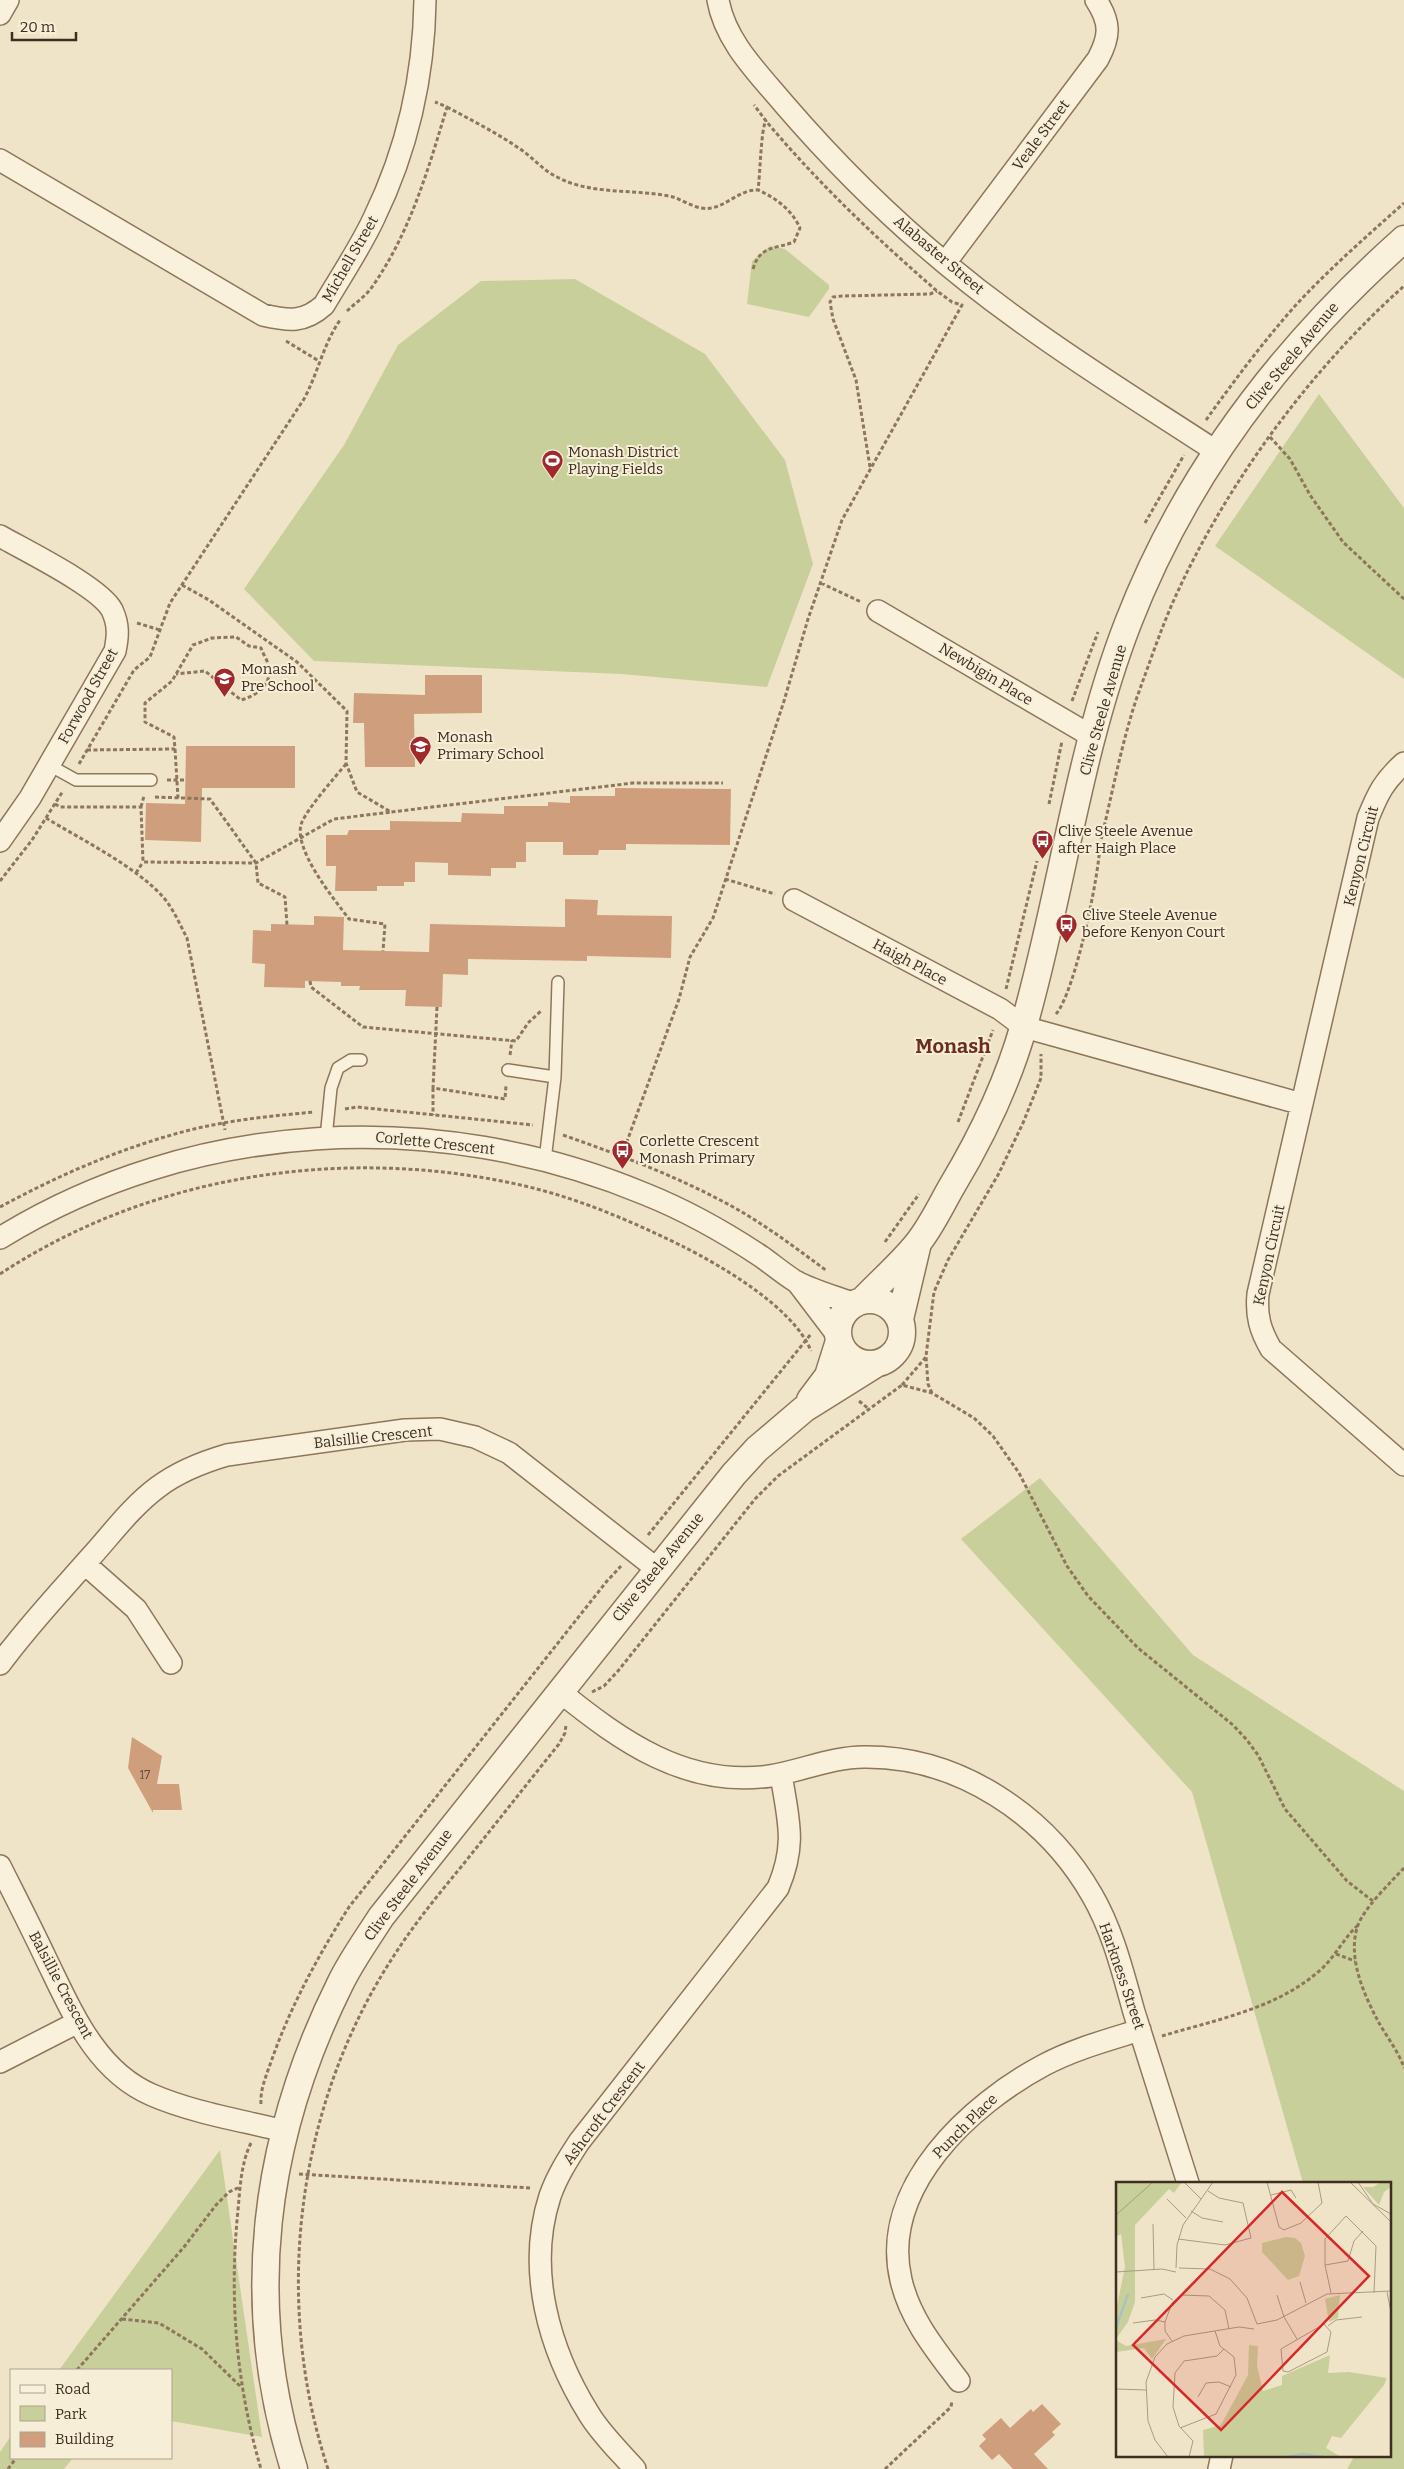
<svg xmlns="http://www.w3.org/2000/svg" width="1404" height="2469" font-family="Bitter,serif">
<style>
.green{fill:#c9cf9b}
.building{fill:#cf9f7d}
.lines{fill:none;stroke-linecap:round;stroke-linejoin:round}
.service-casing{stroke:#8d765c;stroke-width:14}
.minor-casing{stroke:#8d765c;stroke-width:24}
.tertiary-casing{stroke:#8d765c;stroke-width:29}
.path{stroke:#8d765c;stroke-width:3;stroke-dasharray:4 2.5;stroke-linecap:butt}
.service{stroke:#faf1dc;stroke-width:11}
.minor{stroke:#faf1dc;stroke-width:21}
.tertiary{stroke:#faf1dc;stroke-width:26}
.labels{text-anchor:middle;stroke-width:4;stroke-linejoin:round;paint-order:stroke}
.number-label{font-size:12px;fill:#624a37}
.street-label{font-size:15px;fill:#3d2e20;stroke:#f7eed8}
.poi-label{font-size:15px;fill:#3d2e20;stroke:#f7eed8;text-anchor:start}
.district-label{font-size:20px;font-weight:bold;fill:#6b2e1e;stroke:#f7eed8}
.inset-river{fill:none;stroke:#a9c4bc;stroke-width:2.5}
.inset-road{fill:none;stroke:#a89b85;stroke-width:1}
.view{fill:#d62828;fill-opacity:0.15;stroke:#d62828;stroke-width:2.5}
.inset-edge{fill:none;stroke:#3d2e20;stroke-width:2.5}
</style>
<rect width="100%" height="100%" fill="#f0e4c8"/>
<!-- green -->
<path class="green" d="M770,246L785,249L829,285V289L809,317L747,304L752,261Z
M575,279L705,354L785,460L813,564L767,687L621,674L314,661L244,589L344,445L398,345L481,281Z
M1319,394L1404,508V679L1215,546Z
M1040,1478L1193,1655L1404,1791V2469H1347L1355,2455H1390V2183H1303L1192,1792L961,1539Z
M220,2150L262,2437L171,2421V2370H59Z
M11,2436V2458H73L64,2469H0V2452Z"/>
<!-- building -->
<path class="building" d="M425,675H482V713L414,714L415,767H365L364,723H353L354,693L425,695Z
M186,746H295V788H202L201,842L145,840L146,803L185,804Z
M615,788L731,789L730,845L626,844V850H599L598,855H563V842H526V862H516V868H491V876L448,875V863L415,862V882H404V886H377V891H335L336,866H326V835H347L349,830H390V821L461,822L462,813L504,814V806H548V802L570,803V796H615Z
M565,899L598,900L597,915L672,916L671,958L587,956V961L468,959V975L443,974L442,1007L405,1006L406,990H359L360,986H341V982L305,981V988L264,987L265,964L252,963L253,930L271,931V924L314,925V916L344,917L343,950L429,952L430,924L565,927Z
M132,1737L162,1756L157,1784H179L182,1810H153V1813L128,1768Z
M1042,2404L1061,2424L1052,2432L1055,2435L1034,2454L1048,2469H1013L999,2454L992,2460L979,2446L986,2439L982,2435L1001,2418L1010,2428L1031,2409L1033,2412Z"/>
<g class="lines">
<defs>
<path id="service" d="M49,765L76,780H151
M508,1070L555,1077L545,1160
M555,1077L558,982
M326,1138L331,1088L338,1068L351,1060H361"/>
<path id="minor" d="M718,0C725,41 758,73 784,104C852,183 931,257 1016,318C1081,366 1150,408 1217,452
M0,14L8,0
M0,160L263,315C289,321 304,323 324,305C341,276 360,248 374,218C407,150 424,76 425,0
M945,263L1098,59C1110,36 1111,23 1096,0
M0,536C26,551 100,587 112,610C119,625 118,636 115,651L30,798L0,841
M878,611L1093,737
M1404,763C1384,781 1378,793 1368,818L1258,1294C1256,1316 1260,1330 1271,1349L1404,1465
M794,900L1000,1009L1024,1027L1302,1104
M0,1238C193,1119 437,1107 645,1194C685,1210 726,1233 762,1257C773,1265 784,1274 795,1281C813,1291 836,1297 855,1304
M797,1282L838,1336
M85,1564L136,1609L171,1663
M0,1664C27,1627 58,1594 89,1559C111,1535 131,1507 158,1487C178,1472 203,1462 227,1455L405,1430L440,1429L475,1437L509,1453L657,1569
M559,1691C621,1741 686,1788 770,1776C801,1771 832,1757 864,1757C959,1756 1046,1815 1092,1895C1113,1931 1123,1973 1134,2012C1152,2069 1170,2126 1188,2183
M0,1866C16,1898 32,1929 47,1961C72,2012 96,2071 152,2095C194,2113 240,2120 284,2131
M0,2062L78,2022
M959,2381C935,2349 910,2319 901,2280C879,2187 971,2104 1044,2065C1074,2049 1108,2040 1140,2030
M635,2469C619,2451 601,2434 589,2414C549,2350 526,2270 550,2196C557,2176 568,2159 579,2142L778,1888C797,1843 788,1820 781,1774
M1219,2469L1222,2455"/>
<path id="tertiary" d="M838 1332a32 32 0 1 1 64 0a32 32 0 1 1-64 0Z
M862,1301C880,1282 901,1264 917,1244C931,1227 941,1205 952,1186C982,1136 1008,1082 1024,1025C1062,892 1078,752 1128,623C1186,473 1285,345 1404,239
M900,1319L918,1243
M810,1400L828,1376L839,1341
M294,2469C242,2303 263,2139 340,1984C351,1961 367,1939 381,1917L734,1474L757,1449L804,1409L876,1364"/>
</defs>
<!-- service casing -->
<use href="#service" class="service-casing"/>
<!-- minor casing -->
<use href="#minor" class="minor-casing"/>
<!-- tertiary casing -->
<use href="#tertiary" class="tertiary-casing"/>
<!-- path -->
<path class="path" d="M447,107C473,121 499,134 523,151C534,159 544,171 557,177C593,196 634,188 673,197C682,200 691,206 701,208C723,212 737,189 758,190C760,177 761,127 766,121L754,105
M753,269C760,245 776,249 794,242L800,228C792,210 776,198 758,190
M347,311C355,303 365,297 372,287C410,233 428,170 447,107L435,102
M286,341L319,361
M1206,420C1234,381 1263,342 1295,306C1329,269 1367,236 1404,203
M1270,437L1290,459L1310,495L1343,542L1404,599
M870,467L856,380L833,319L830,302L833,297L842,296L930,294L937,291
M1145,523L1184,455
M821,583L861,602
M182,585L209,600L297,662L347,711L346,763L357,792L391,812L633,783H723
M137,623L160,630
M1072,701L1098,632
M175,749L178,798
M87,750L175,749L174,737L145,722V703L172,681L193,645L212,638L236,637L249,646L261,648C263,654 268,661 269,667C272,685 256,696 241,700L205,671L176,674
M79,764L134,670L150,657L170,603L304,399C318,373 323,345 340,320
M346,764C335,777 308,808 302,822C291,847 334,899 349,919L385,924L383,951
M167,780H185
M155,797L210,799L256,863L258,883L285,897L287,925
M55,804L60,807H141L143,862L256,863L334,819L391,812
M1049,804L1062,741
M141,807L144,796
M46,818C82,840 137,867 164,898C174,910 180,925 187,938L225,1130
M136,873L143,862
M725,879L775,894
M0,881L32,840L63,791
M310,981L311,987L363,1027L516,1041L528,1023L541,1011
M1006,989L1037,861
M437,1007L433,1088L505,1099L506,1086
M1056,1014C1075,992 1099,876 1100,844C1112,795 1121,745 1137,697C1150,662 1162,625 1178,591C1230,479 1312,368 1404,286
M510,1055L512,1040
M433,1088V1115
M345,1109L357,1107L533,1125
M958,1122L993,1030
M563,1135C617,1154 671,1174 722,1201C759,1220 793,1246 827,1271
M622,1155L679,999L690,957L713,918L784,701L808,619L842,520L962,305L952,302L937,291C876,238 818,183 766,121
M0,1207C59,1175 121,1148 186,1131C228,1120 272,1116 314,1112
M885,1242L919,1194
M0,1274C153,1173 348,1145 525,1186C580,1199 631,1221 682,1246C722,1266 794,1308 811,1351
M902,1385L926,1357
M932,1393L928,1384L926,1356L934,1292L948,1260L998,1175L1023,1123L1041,1078V1054
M859,1401L869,1409
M648,1535L811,1334
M592,1692L604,1686L618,1671L755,1499L778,1476L902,1385L932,1393L974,1418L993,1436L1019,1473L1067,1566L1088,1596L1138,1648L1233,1725L1247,1740L1258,1755L1285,1809L1347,1881L1374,1902
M1404,1868C1391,1882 1365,1907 1358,1925C1347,1956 1363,1993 1378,2021C1386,2036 1399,2052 1404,2068
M1336,1954L1355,1961
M1162,2036C1215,2020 1275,2009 1318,1972C1334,1959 1343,1939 1358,1925
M261,2104C260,2090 266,2076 271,2062C290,2007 318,1956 349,1907L607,1581L621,1566
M251,2143C241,2163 240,2188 238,2210C229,2298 236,2384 261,2469
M299,2174L530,2188
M122,2319L159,2323L202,2349L240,2386
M77,2370L184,2247L216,2205L229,2192L240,2187
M8,2469L16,2458
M328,2469C272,2299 296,2104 395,1954C415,1923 438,1895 461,1867C494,1826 526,1785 559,1744L565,1733L566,1725
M885,2469L951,2407L952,2401"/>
<!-- service -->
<use href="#service" class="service"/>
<!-- minor -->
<use href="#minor" class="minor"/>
<!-- tertiary -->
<use href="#tertiary" class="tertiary"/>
</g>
<!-- icons -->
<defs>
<symbol id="stadium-pin" viewBox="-11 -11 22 30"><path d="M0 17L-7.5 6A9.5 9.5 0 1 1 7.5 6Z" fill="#9e2a2b" stroke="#f7eed8"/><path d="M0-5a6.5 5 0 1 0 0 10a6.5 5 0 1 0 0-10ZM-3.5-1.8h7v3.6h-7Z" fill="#fff"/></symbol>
<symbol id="school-pin" viewBox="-11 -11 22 30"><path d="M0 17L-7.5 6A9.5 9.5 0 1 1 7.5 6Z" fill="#9e2a2b" stroke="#f7eed8"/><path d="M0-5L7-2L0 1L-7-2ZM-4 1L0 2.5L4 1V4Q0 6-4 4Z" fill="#fff"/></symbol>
<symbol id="bus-pin" viewBox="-11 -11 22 30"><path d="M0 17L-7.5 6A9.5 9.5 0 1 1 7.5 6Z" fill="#9e2a2b" stroke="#f7eed8"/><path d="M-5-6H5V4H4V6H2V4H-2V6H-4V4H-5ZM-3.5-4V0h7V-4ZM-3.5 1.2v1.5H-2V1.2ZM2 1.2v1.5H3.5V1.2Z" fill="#fff"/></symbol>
</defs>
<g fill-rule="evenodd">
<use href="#stadium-pin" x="540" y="448" width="25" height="34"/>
<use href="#school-pin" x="212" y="666" width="25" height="34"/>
<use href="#school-pin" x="408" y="734" width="25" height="34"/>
<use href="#bus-pin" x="1030" y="828" width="25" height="34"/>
<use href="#bus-pin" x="1054" y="912" width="25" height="34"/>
<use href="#bus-pin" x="610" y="1138" width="25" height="34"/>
</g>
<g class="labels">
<!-- number labels -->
<g class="number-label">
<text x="145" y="1779">17</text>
</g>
<!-- street labels -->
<g class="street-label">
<text transform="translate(1041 135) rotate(-53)" y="5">Veale Street</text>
<text transform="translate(939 255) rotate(40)" y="5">Alabaster Street</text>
<text transform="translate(350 259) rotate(-60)" y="5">Michell Street</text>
<text transform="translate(1292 356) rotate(-50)" y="5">Clive Steele Avenue</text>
<text transform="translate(986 674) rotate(31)" y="5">Newbigin Place</text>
<text transform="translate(88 696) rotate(-61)" y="5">Forwood Street</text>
<text transform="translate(1103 710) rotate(-74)" y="5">Clive Steele Avenue</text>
<text transform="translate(1361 856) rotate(-76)" y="5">Kenyon Circuit</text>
<text transform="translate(910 962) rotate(28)" y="5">Haigh Place</text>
<text transform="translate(435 1143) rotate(6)" y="5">Corlette Crescent</text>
<text transform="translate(1269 1255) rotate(-78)" y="5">Kenyon Circuit</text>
<text transform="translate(373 1437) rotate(-6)" y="5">Balsillie Crescent</text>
<text transform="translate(658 1567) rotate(-51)" y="5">Clive Steele Avenue</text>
<text transform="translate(408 1885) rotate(-53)" y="5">Clive Steele Avenue</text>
<text transform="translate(1122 1976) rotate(71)" y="5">Harkness Street</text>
<text transform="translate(61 1985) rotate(62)" y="5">Balsillie Crescent</text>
<text transform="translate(604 2113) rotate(-53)" y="5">Ashcroft Crescent</text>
<text transform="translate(965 2126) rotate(-45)" y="5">Punch Place</text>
</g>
<!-- poi labels -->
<g class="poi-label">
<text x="568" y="457">Monash District<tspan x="568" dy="17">Playing Fields</tspan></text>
<text x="241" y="674">Monash<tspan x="241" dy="17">Pre School</tspan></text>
<text x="437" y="742">Monash<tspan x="437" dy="17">Primary School</tspan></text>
<text x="1058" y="836">Clive Steele Avenue<tspan x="1058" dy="17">after Haigh Place</tspan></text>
<text x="1082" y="920">Clive Steele Avenue<tspan x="1082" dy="17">before Kenyon Court</tspan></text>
<text x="639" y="1146">Corlette Crescent<tspan x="639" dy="17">Monash Primary</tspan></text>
</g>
<!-- district labels -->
<g class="district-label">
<text x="953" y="1053">Monash</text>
</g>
</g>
<!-- overview -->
<g transform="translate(1116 2182)">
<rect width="275" height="275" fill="#f0e4c8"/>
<path d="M1,0H66L58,11L53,7L19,43V120L12,140L0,157V128L9,85L5,52L0,55ZM265,0H275V5L268,10L263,23L247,5H257ZM170,55L179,56L185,61L189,74L183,94L172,98L146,70V61ZM224,113L222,136L213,140L209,117ZM50,157L36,177L28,166L0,170V158L10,164ZM133,163L142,164L141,184L147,209L166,203V194L214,173L212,191L233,190L271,196L268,203L225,256L216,254L210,266L225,275H88L87,248L105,243L132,193Z" fill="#c9cf9b"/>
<path class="inset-river" d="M0,146L12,112M170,275L187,272L208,275"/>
<path class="inset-road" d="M68,0L85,17M151,0L163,45L168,48L185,41L206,21L202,0M234,0L275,40M242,0L257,22L275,32M155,13L175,8L180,16M51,17L70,36M75,29L86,36L107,40M0,33L37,0M37,42L38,87M62,57L109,63L135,56L127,21L103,16L92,9M209,83L232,79L238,59L247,49M60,86L61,63L67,43L97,0M63,86L94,87L114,97L131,116L141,142M0,90L46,87L60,90M184,100L190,121M271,110L275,130M215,111L209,83V57L230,34L260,64L258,111M161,113L168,135L181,157M25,116L48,112L57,118M17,141L39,138L49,140M141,142L161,138L211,112L275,109M208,142L215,150L211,170L172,190L167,189L165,167ZM212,144L220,138L246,135M56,159L49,149V140L56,121L65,113L93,114L109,128L113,147M0,207L30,208M82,215L90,201L103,200L115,205M64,246L100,232L120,193L118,175L104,164L99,149M52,275L39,258L32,239L30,200L39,175L51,162L68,154L123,145L138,147M73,275L77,259L63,244L57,225L59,191L68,179L101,174L108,167"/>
<path class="view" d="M166,10L253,94L105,248L17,163Z"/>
<rect width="275" height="275" class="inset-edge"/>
</g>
<!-- legend -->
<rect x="10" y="2369" width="162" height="90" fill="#f7eed8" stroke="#ada18e"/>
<rect x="20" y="2385" width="25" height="8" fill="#faf1dc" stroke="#ada18e"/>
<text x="55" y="2394" font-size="15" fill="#3d2e20">Road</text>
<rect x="20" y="2406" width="25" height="15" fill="#c9cf9b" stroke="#ada18e"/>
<text x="55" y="2419" font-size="15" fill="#3d2e20">Park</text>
<rect x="20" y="2432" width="25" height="15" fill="#cf9f7d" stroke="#ada18e"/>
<text x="55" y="2444" font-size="15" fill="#3d2e20">Building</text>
<!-- scale -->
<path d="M12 32v8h64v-8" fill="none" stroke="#3d2e20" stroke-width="2.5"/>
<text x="20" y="32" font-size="15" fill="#3d2e20" stroke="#f7eed8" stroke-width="4" paint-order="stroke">20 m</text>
</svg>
